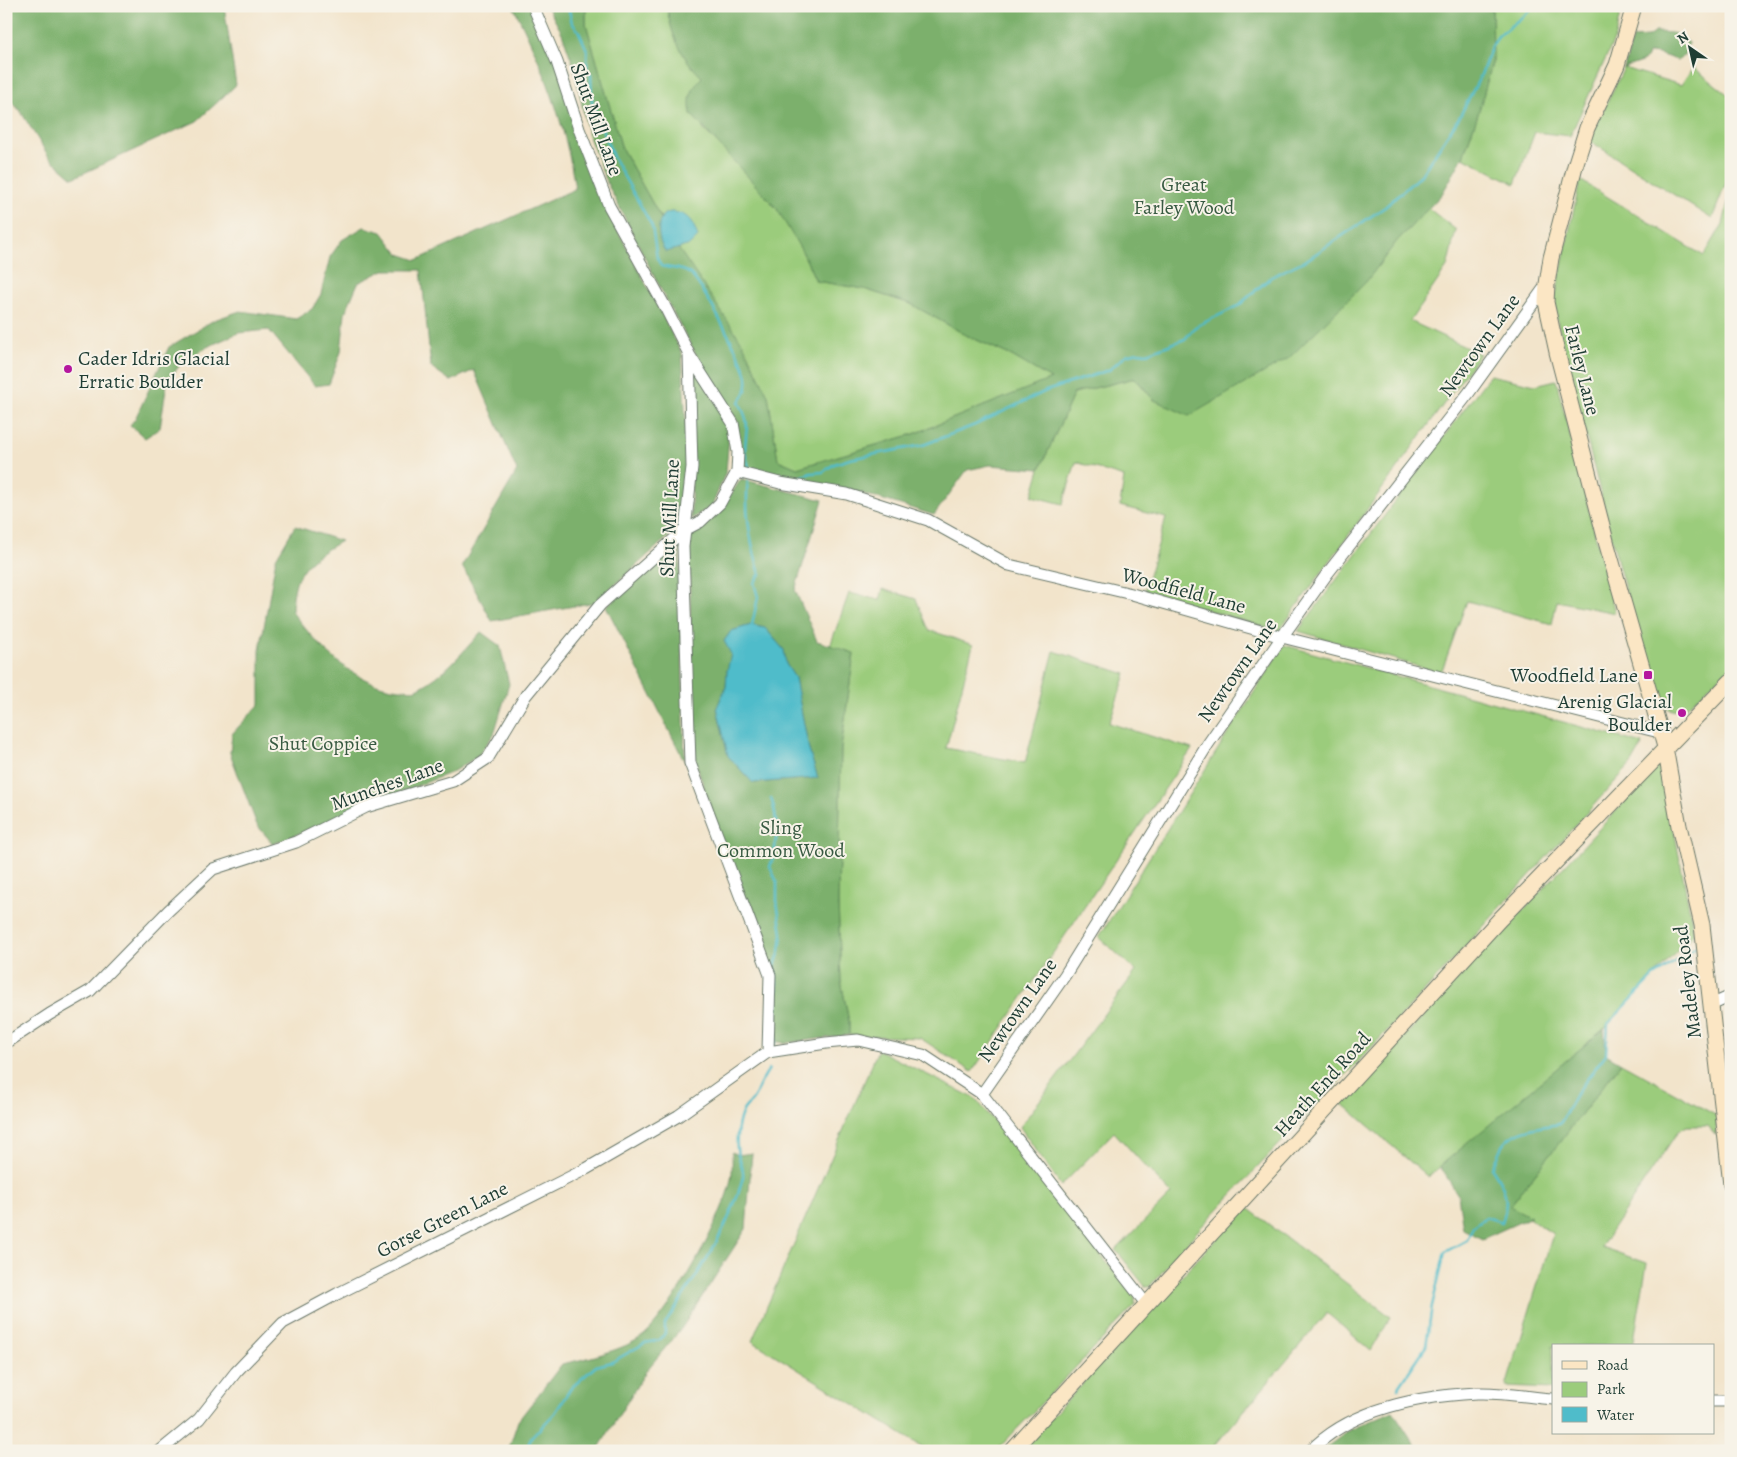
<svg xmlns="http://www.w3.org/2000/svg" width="1737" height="1457" font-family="Alegreya,serif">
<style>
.green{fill:#9bcc7c;stroke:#5d8458}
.forest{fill:#7cb06c;stroke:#4e7650;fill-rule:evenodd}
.water{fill:#4fbcca;stroke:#377c7f}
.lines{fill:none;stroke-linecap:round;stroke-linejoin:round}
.stream{stroke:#4fbcca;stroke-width:2.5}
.street-casing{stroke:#697769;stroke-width:13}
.secondary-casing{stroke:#697769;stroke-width:17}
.street{stroke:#fff;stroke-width:11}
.secondary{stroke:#fbe6c4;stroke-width:15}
.poi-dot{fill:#b5179e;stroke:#f7f3e8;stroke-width:2}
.labels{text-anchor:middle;stroke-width:4;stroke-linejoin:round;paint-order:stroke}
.street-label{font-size:20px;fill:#1f3d34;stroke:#f7f3e8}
.park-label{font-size:20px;fill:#385a42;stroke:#f7f3e8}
.poi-label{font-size:20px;fill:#1f3d34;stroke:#f7f3e8;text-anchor:end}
</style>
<rect width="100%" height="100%" fill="#f7f3e8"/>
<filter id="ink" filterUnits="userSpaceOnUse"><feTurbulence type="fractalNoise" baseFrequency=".02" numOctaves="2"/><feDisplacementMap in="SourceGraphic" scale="10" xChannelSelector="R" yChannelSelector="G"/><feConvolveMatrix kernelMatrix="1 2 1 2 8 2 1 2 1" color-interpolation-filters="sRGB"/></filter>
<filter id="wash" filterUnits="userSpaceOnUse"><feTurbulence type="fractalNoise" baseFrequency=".0096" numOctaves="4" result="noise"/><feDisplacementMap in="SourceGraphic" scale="20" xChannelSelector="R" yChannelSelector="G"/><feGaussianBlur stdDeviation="1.12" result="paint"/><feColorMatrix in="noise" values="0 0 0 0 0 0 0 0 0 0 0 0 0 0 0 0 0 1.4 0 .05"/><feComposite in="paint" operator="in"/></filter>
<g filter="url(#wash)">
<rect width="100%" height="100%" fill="#f2e4cb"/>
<!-- green -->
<path class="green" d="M586,6H667C670,31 684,61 702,77L703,129C729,154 755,180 777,209C793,231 805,256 816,281L864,289L911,304L966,335L1012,356L1052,379L914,434L797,468L778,460L768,395L676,245L622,149L586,24Z
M1492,6H1622L1614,40L1570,136L1535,132L1515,184L1463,157L1478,114L1493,60Z
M1693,67L1731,97V170L1712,219L1590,141L1596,125L1624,68L1681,85Z
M1580,180L1704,256L1723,224L1731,190V667L1681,712L1668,709L1656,693L1620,571L1557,320L1555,299L1557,289Z
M1428,208L1456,230L1447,267L1410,321L1480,354L1279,631L1144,592L1166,518L1120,506L1124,477L1076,462L1063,504L1032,496L1040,469L1074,393L1135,378L1154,400L1397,241Z
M1490,375L1535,385L1556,380L1615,613L1557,601L1552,624L1467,601L1441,673L1298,631Z
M883,589L916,599L929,630L973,645L946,748L1025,763L1054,651L1126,674L1109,723L1192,749L972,1072L920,1038L849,1035V1022L841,981L838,902L841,748L854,654L830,646L849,593L880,600Z
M1284,645L1643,744L1632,763L1421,995L1201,1227L1149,1287L1145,1286L1116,1250L1171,1194L1114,1132L1061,1186L1020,1127L1136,971L1099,937Z
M1661,763L1694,933L1604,1029L1428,1177L1342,1103Z
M878,1050L976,1099L1135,1298V1305L996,1451H929L752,1341Z
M1621,1063L1717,1116L1716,1135L1708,1126H1687L1678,1131L1601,1247L1647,1263L1633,1346H1553V1389L1506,1387L1553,1234L1510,1206Z
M1246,1207L1391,1317L1371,1351L1327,1313L1210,1451H1020Z"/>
<!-- forest -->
<path class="forest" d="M6,6H224L236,85L197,121L73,178L49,157L21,112L6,95Z
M513,6H536L564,65L577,132L593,183L682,353L688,465L680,526L596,602L492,621L462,566L517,471L474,370L451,381L431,367L421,270H384L358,283L345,313L341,352L329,384L315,386L269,330L238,333L207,347L180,365L167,382L160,428L145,438L130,425L135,419L169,347L214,320L240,311L296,319L312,309L321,294L330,257L342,240L364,227L382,232L399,254L417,260L575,189C566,124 543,65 513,6Z
M547,6H586V24L622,149L676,245L742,342L768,395L778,460L797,468L914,434L1051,379L1012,356L966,335L911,304L864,289L816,281L803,253L777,209L691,114C688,97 691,90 702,77C682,59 670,33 667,6H1492L1493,60L1478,114L1463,157L1442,194L1397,241L1366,282L1289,358L1189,416L1154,400L1135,378L1074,393L1040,469L990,465L967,470L934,515L861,493L735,469L738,422L697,356L670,307L607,183L588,134L574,67L562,33Z
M1655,32C1668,33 1681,31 1688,43L1685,55L1677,60L1659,54L1649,53L1644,61L1624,68L1633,38L1648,37Z
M693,366L730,424L726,471L712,506L691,519Z
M741,479L823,500L795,590L817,641L854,653L841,748L838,902L841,981L849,1022V1035L785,1043L773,1041L772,972L734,884L696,762L692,689L689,538C711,521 726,503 741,479ZM751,625L765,628L784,650L786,664L795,678L809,750L818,778L753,783L728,756L717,708L726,687L727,671L732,653L724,641L731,631Z
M295,526L341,541C307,561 293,569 292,612C319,647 353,685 400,689C406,689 414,691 419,688C444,675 462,653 481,632L500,646L509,684L494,734L477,757L452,772L273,844L257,825L230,753L232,734L260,704V650L276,558Z
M679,540L685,762L606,606Z
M1604,1029L1606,1054L1621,1063L1510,1206L1531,1217L1482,1239L1463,1229L1458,1195L1440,1166Z
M732,1152L738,1155L752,1153L746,1229L681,1329L646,1371L597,1451H508L518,1421L562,1364C585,1359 625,1350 644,1335C672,1312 725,1214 731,1179C733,1170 732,1160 732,1152Z
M1393,1411L1419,1451H1321L1350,1430Z"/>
<!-- water -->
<path class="water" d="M670,212C687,212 693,221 698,237L690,245L666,252C658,243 656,225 663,215Z
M751,625L765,628L784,650L786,664L795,678L809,750L818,778L753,783L728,756L717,707L726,687L727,671L731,654L724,641L731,631Z"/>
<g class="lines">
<!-- stream -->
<path class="stream" d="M568,6L572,23L578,30L587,50V68L591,75L592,102L613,157L652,226L657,258L661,266C670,269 682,267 690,274C701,283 746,364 747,378C748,388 746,395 739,402C751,426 746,425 745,449C745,455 748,462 749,468
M796,479L811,473L823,472L834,464L850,459L923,445L975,425L1046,391L1109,370L1126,355L1138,352L1147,353L1185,339L1195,327L1238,306L1271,277L1308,259L1385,207L1421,175L1460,116L1481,75L1491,48L1498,36L1536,6
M748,480C744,511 751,545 760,574L754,583L758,597L752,625
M771,798C779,821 778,844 770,867L777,882V902L782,934L780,951L775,965L777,990L775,1044
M1398,1388L1426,1346L1432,1306L1445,1252L1467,1240L1473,1226L1486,1217L1502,1222C1510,1199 1505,1188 1492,1168C1496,1161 1498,1153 1502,1146C1513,1128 1542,1127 1560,1124L1576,1094L1606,1054L1608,1024L1653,977L1696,947
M526,1451L531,1438L555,1413L571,1388L596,1366L612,1362L645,1343L660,1340L665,1333V1324C695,1277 729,1232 743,1177C745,1169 737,1157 737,1148C736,1137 738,1121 743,1111C746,1105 753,1102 755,1096C759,1086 763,1078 769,1069"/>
</g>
</g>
<g filter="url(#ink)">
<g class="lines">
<defs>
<path id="street" d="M533,6L557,62L579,129L609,206L663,303L689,354L692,467L683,547L690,763L770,975L768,1052
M690,356L733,423L738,452L737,472
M1711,1005L1731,996
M6,1043L50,1014L90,991L168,911L213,869L296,842L366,807L453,781L488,758L526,695L600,605L683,531L700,522L720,503L737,472L780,483L847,494L928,520L1009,565L1132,594L1282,637L1659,732
M982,1094L1065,975L1208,744L1282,637L1327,574L1468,394L1547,284
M1713,1401H1731
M160,1451L199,1419L236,1372L283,1323L337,1294L586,1169L678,1116L768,1052L826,1043L858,1040L923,1055L982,1094L1147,1305
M1310,1451C1352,1408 1420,1396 1477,1393C1502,1392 1528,1397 1553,1399"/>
<path id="secondary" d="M1634,6L1617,65L1587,128L1575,166L1551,258L1547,284L1546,302L1557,352L1607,545L1665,747L1679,826L1702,925L1731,1185
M1012,1451L1500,919L1731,681"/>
</defs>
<!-- street casing -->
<use href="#street" class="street-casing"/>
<!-- secondary casing -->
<use href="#secondary" class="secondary-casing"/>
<!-- street -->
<use href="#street" class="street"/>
<!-- secondary -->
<use href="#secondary" class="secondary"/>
</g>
</g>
<!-- markers -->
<g class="poi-dot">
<circle cx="68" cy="369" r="5"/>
<rect x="1643" y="670" width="10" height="10" rx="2.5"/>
<circle cx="1682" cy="713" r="5"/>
</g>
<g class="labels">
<!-- street labels -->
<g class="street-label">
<text transform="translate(597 119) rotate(70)" y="7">Shut Mill Lane</text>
<text transform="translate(1479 345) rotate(-54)" y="7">Newtown Lane</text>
<text transform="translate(1583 370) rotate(76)" y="7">Farley Lane</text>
<text transform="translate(669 518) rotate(-87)" y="7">Shut Mill Lane</text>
<text transform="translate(1184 590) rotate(15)" y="7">Woodfield Lane</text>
<text transform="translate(1237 670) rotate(-55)" y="7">Newtown Lane</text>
<text transform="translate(387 784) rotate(-20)" y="7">Munches Lane</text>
<text transform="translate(1687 982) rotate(-97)" y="7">Madeley Road</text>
<text transform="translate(1017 1010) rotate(-55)" y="7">Newtown Lane</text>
<text transform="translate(1322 1084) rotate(-48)" y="7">Heath End Road</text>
<text transform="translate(442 1219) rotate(-27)" y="7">Gorse Green Lane</text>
</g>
<!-- park labels -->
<g class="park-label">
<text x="1184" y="191">Great<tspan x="1184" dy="23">Farley Wood</tspan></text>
<text x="323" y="750">Shut Coppice</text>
<text x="781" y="834">Sling<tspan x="781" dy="23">Common Wood</tspan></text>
</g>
<!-- poi labels -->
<g class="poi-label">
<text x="78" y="365" text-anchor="start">Cader Idris Glacial<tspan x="78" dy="23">Erratic Boulder</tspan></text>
<text x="1638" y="682">Woodfield Lane</text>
<text x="1672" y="708">Arenig Glacial<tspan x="1672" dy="23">Boulder</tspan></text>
</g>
</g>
<!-- margin -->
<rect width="1737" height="1457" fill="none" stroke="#f7f3e8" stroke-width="25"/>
<!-- legend -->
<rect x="1552" y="1344" width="162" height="90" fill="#f7f3e8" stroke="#a1aaa0"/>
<rect x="1562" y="1361" width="25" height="8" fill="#fbe6c4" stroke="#a1aaa0"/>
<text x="1597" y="1370" font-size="15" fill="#1f3d34">Road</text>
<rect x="1562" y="1382" width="25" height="15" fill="#9bcc7c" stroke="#a1aaa0"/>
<text x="1597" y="1394" font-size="15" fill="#1f3d34">Park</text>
<rect x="1562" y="1407" width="25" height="15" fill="#4fbcca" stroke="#a1aaa0"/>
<text x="1597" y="1420" font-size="15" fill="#1f3d34">Water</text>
<!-- north arrow -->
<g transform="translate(1690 48) rotate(326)" stroke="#f7f3e8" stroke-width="4" paint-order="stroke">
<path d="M0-4L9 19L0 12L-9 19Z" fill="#1f3d34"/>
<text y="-8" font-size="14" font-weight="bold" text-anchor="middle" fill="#1f3d34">N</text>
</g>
</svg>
